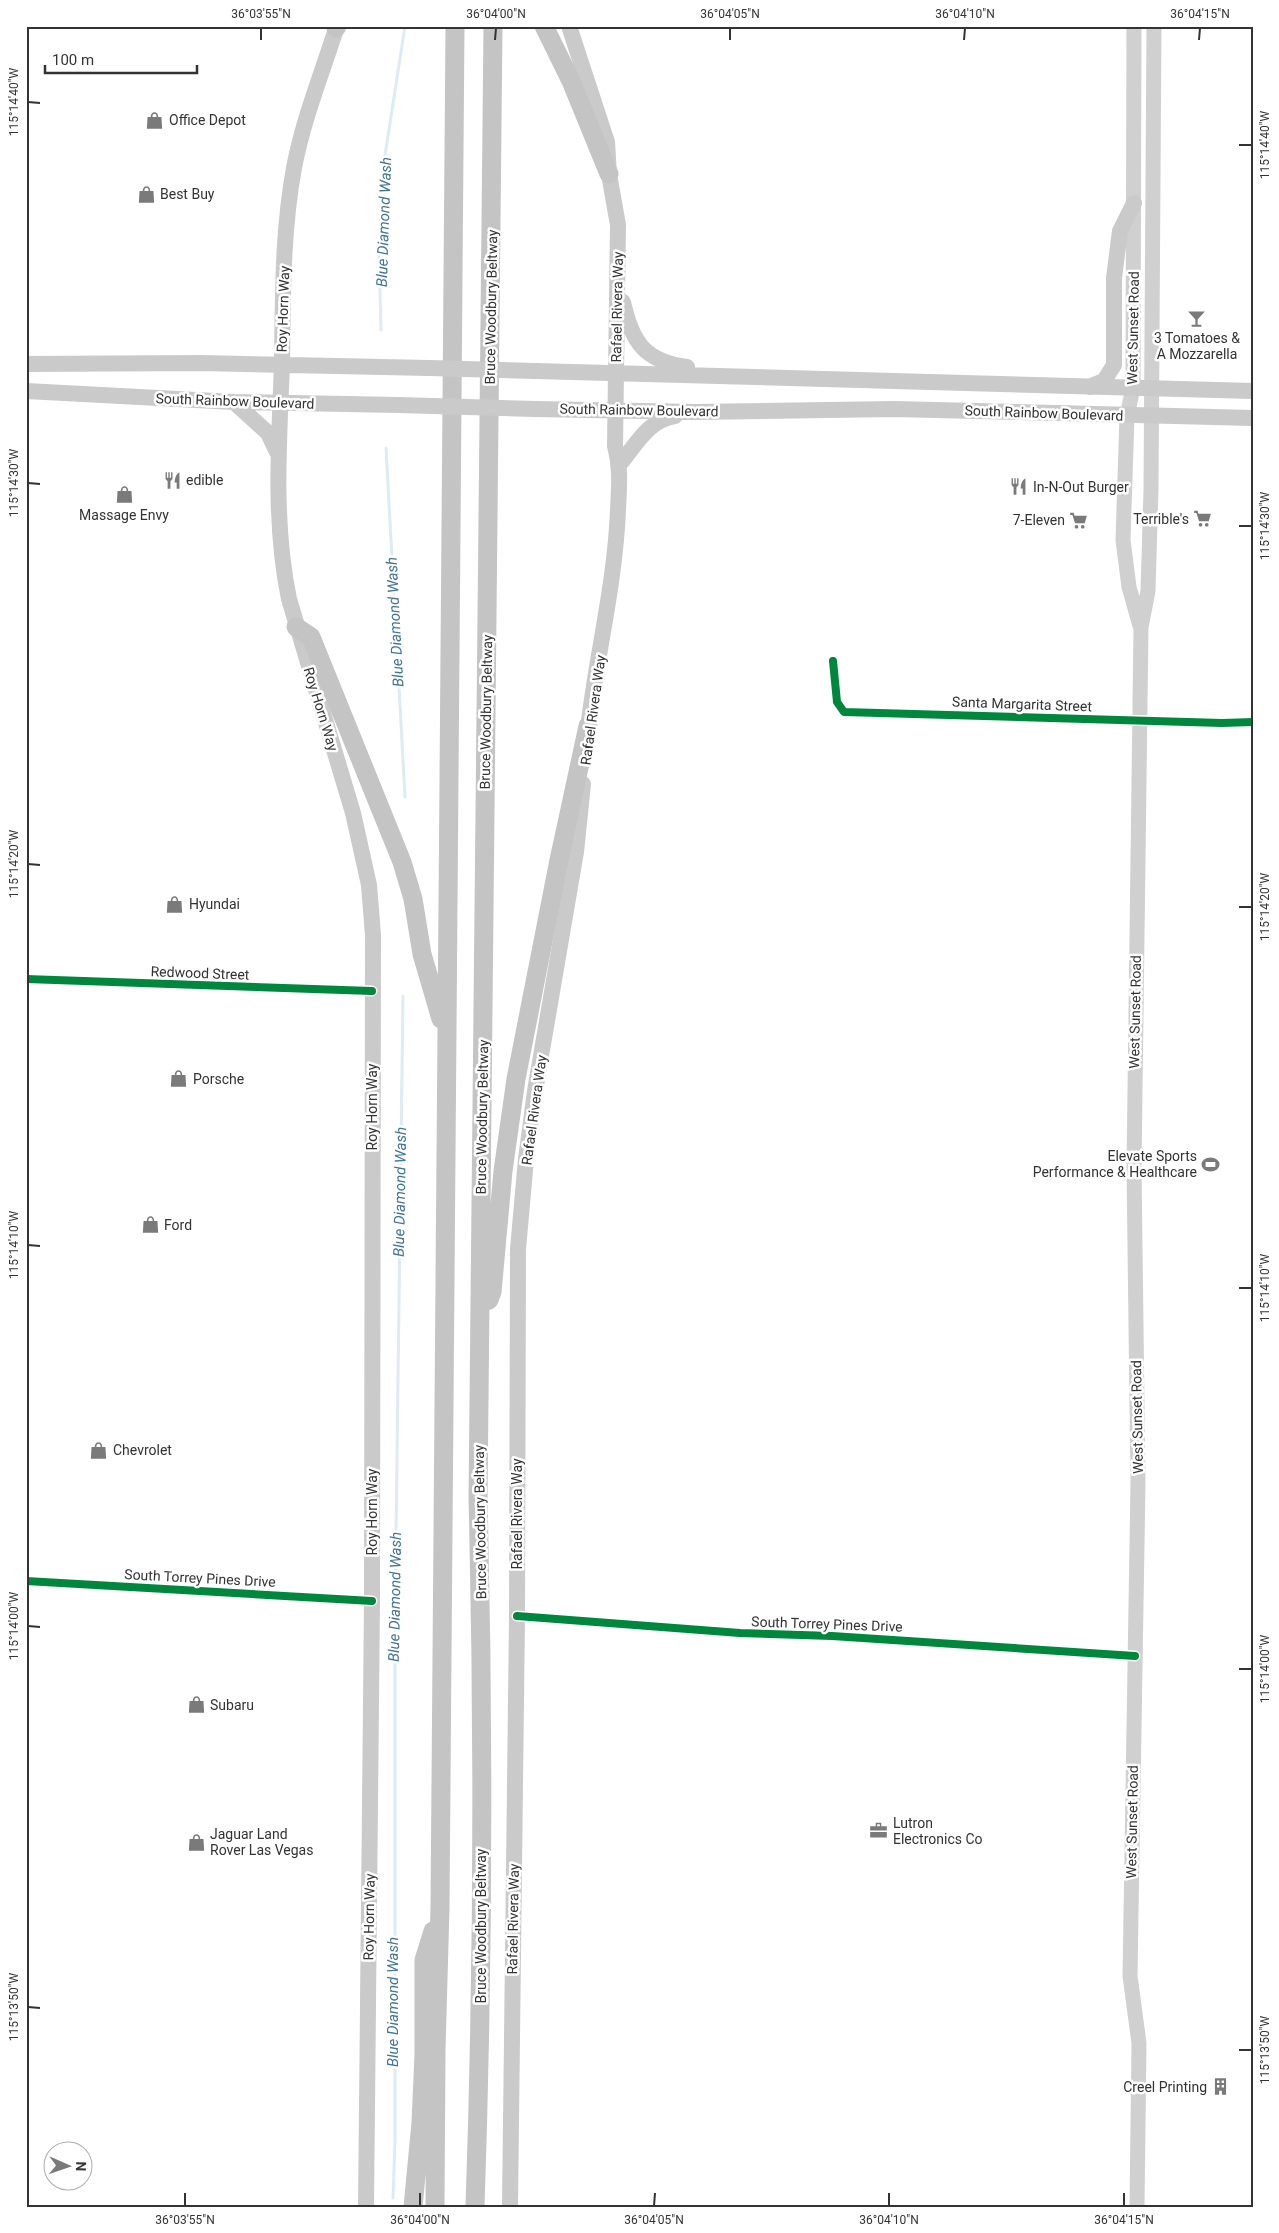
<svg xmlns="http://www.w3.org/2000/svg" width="1279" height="2233" font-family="Roboto,sans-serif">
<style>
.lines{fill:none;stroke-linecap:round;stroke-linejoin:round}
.stream{stroke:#ddebf3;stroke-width:3}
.minor{stroke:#d7d7d7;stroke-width:10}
.secondary{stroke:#d0d0d0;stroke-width:15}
.primary{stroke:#cacaca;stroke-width:16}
.motorway{stroke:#c4c4c4;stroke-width:19}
.primary-bridge{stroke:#cacaca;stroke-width:16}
.cycleway-casing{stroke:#fff;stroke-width:11}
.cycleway{stroke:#00873e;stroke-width:8}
.ticks{fill:none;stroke:#333;stroke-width:2}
.labels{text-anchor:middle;stroke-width:5;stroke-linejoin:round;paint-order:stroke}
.poi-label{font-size:14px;fill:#333;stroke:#fff;text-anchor:start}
.street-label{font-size:14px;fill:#333;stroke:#fff}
.water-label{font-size:15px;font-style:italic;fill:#3f7597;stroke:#fff}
.neatline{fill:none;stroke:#333;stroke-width:2}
.ticks-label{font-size:12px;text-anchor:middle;fill:#333}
</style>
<rect width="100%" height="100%" fill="#fff"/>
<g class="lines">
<!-- stream -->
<path class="stream" d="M381,330L379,254L382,175L405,26
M386,448L405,797
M393,2198L395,2141V1611L403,996"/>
<!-- minor -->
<path class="minor" d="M833,661L837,702L844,712L1222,723L1253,722
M26,979L372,991
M26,1581L372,1601
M517,1616L740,1633L832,1636L1135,1656"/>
<!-- secondary -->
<path class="secondary" d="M1134,26L1133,388L1127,416L1123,540L1129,587L1140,626
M1137,2207L1139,2043L1130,1976L1138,1482L1134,1168L1141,627L1148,591L1151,489L1154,26"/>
<!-- primary -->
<path class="primary" d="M337,26C322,73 303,120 294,168C282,233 283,299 282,365C279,443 273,522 289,599L353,813L369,885L373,935L372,1601L366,2207
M569,26L607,142L609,174L618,225L615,446C621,468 619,487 618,510C615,587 595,661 587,737
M623,302C632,342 644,361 687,367
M26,364L201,363L429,368
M536,371L1253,391
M1089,387L1104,381L1114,365V278L1120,231L1134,203
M26,391L234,402L399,405
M234,402L268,433L277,452
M536,409L695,412L894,409L1253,418
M620,464C636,445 648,420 675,416
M510,2207L517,1616L518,1249L526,1159L535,1091L576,852L583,784"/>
<!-- motorway -->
<path class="motorway" d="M544,26L571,81L609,174
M336,28L337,26
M296,627L311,637L402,862L413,899L422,954L441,1019
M489,1300L492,1292L503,1171L516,1079L559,860L588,726
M413,2207L421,2123L424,2054V1960L433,1931
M435,2207L436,2050L440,1908L455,26
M475,2207C483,1971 484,1735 478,1499L493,26"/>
<!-- primary-bridge -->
<path class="primary-bridge" d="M429,368L536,371
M399,405L536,409"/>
<defs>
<path id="cycleway" d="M833,661L837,702L844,712L1222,723L1253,722
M26,979L372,991
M26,1581L372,1601
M517,1616L740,1633L832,1636L1135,1656"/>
</defs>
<!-- cycleway casing -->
<use href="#cycleway" class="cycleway-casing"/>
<!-- cycleway -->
<use href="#cycleway" class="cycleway"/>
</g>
<!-- ticks -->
<path class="ticks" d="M261,40V28M495,40L496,28M730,40V28M964,40L965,28M1199,40L1200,28M28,102L40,103M1239,145H1252M28,483L40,484M1239,526H1252M28,864L40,865M1239,907H1252M28,1245L40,1246M1239,1288H1252M28,1626L40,1627M1239,1669H1252M28,2007L40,2008M1239,2050H1252M185,2206V2193M420,2206V2193M654,2206L655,2193M889,2206V2193M1124,2206V2193"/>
<!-- icons -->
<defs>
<symbol id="shop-bare" viewBox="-9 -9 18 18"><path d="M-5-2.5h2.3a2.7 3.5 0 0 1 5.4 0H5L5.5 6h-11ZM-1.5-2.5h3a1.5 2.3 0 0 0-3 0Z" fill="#7a7a7a" stroke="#fff" stroke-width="2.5" paint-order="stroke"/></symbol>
<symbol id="bar-bare" viewBox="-9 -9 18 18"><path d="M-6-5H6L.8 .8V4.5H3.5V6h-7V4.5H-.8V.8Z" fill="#7a7a7a" stroke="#fff" stroke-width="2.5" paint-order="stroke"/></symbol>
<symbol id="restaurant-bare" viewBox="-9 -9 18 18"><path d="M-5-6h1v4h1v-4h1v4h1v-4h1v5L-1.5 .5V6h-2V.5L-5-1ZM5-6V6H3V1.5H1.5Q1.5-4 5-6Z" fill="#7a7a7a" stroke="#fff" stroke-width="2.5" paint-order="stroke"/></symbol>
<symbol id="supermarket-bare" viewBox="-9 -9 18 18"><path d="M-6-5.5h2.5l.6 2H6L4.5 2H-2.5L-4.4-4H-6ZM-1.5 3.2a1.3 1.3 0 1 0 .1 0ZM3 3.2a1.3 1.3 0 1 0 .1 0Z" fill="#7a7a7a" stroke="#fff" stroke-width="2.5" paint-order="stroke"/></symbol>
<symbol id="stadium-bare" viewBox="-9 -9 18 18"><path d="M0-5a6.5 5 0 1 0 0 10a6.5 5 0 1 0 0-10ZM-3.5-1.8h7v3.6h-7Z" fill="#7a7a7a" stroke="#fff" stroke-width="2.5" paint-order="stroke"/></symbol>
<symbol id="office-bare" viewBox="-9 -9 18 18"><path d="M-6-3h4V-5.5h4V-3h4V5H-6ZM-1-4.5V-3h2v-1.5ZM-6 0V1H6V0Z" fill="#7a7a7a" stroke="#fff" stroke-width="2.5" paint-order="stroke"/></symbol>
<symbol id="building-bare" viewBox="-9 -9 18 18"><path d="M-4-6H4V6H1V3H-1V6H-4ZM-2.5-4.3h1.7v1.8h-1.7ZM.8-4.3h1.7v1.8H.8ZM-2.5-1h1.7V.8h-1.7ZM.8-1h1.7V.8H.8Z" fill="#7a7a7a" stroke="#fff" stroke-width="2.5" paint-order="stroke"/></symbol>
</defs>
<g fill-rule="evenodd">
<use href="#shop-bare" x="142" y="108" width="25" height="25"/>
<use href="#shop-bare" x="134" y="182" width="25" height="25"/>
<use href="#bar-bare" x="1184" y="306" width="25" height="25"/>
<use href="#restaurant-bare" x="160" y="468" width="25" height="25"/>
<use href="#restaurant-bare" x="1006" y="474" width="25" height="25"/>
<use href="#shop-bare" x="112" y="482" width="25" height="25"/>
<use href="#supermarket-bare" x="1190" y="506" width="25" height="25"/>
<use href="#supermarket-bare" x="1066" y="508" width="25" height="25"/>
<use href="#shop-bare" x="162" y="892" width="25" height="25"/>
<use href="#shop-bare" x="166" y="1066" width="25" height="25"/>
<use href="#stadium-bare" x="1198" y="1152" width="25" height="25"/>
<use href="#shop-bare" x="138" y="1212" width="25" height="25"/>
<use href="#shop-bare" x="86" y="1438" width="25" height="25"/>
<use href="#shop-bare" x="184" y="1692" width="25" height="25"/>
<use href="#office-bare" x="866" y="1818" width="25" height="25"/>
<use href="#shop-bare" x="184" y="1830" width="25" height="25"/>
<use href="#building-bare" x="1208" y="2074" width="25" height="25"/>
</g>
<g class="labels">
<!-- poi labels -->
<g class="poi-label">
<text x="169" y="125">Office Depot</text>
<text x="160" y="199">Best Buy</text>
<text x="1197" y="343" text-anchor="middle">3 Tomatoes &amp;<tspan x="1197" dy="16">A Mozzarella</tspan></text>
<text x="186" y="485">edible</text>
<text x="1033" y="492">In-N-Out Burger</text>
<text x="124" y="520" text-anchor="middle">Massage Envy</text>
<text x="1189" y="524" text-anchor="end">Terrible's</text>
<text x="1065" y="525" text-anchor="end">7-Eleven</text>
<text x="189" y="909">Hyundai</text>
<text x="193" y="1084">Porsche</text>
<text x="1197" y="1161" text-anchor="end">Elevate Sports<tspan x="1197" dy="16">Performance &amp; Healthcare</tspan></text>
<text x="164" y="1230">Ford</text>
<text x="113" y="1455">Chevrolet</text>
<text x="210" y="1710">Subaru</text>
<text x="893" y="1828">Lutron<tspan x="893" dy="16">Electronics Co</tspan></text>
<text x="210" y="1839">Jaguar Land<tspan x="210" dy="16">Rover Las Vegas</tspan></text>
<text x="1207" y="2092" text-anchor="end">Creel Printing</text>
</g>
<!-- street labels -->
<g class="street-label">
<text transform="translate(491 307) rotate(-89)" y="5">Bruce Woodbury Beltway</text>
<text transform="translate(617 307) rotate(-89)" y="5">Rafael Rivera Way</text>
<text transform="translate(283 309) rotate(-88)" y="5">Roy Horn Way</text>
<text transform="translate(1133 328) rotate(-89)" y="5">West Sunset Road</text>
<text transform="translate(235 401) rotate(2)" y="5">South Rainbow Boulevard</text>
<text transform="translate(639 410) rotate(1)" y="5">South Rainbow Boulevard</text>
<text transform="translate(1044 413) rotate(2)" y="5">South Rainbow Boulevard</text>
<text transform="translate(1022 704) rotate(2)" y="5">Santa Margarita Street</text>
<text transform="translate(321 709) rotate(73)" y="5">Roy Horn Way</text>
<text transform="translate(593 710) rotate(-82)" y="5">Rafael Rivera Way</text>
<text transform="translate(486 712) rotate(-89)" y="5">Bruce Woodbury Beltway</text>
<text transform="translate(200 973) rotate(2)" y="5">Redwood Street</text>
<text transform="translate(1135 1012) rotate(-89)" y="5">West Sunset Road</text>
<text transform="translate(372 1107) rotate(-90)" y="5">Roy Horn Way</text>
<text transform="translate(534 1110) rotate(-82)" y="5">Rafael Rivera Way</text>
<text transform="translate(482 1117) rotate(-89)" y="5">Bruce Woodbury Beltway</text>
<text transform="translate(1137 1417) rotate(-91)" y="5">West Sunset Road</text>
<text transform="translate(372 1512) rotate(-90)" y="5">Roy Horn Way</text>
<text transform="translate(517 1514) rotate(-90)" y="5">Rafael Rivera Way</text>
<text transform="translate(480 1522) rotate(-91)" y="5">Bruce Woodbury Beltway</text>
<text transform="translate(200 1578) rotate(3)" y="5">South Torrey Pines Drive</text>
<text transform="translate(827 1624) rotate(2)" y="5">South Torrey Pines Drive</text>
<text transform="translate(1132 1822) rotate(-89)" y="5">West Sunset Road</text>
<text transform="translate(369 1917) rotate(-89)" y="5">Roy Horn Way</text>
<text transform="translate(513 1919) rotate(-89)" y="5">Rafael Rivera Way</text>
<text transform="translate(481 1926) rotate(-90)" y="5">Bruce Woodbury Beltway</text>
</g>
<!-- water labels -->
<g class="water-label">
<text transform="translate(384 222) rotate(-88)" y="5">Blue Diamond Wash</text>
<text transform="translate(395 622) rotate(-93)" y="5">Blue Diamond Wash</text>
<text transform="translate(400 1192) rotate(-89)" y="5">Blue Diamond Wash</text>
<text transform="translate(395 1597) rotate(-89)" y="5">Blue Diamond Wash</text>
<text transform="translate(393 2002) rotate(-90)" y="5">Blue Diamond Wash</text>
</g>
</g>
<!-- border -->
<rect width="1279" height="2233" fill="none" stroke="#ffffff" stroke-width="55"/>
<!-- north arrow -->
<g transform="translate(68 2166) rotate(92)"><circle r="24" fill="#ffffff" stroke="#adadad"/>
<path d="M0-4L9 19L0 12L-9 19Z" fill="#7a7a7a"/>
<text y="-8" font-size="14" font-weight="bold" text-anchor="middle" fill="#333333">N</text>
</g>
<!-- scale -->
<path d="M45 65v8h152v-8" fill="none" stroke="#333333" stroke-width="2.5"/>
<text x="52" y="65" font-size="15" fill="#333333" stroke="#ffffff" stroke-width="4" paint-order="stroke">100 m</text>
<rect x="28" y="28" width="1224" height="2178" class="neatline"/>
<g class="ticks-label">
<text x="261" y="18">36°03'55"N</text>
<text x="496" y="18">36°04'00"N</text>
<text x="730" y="18">36°04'05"N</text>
<text x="965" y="18">36°04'10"N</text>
<text x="1200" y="18">36°04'15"N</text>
<text transform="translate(14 102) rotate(-90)" y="4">115°14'40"W</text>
<text transform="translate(1265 145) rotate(-90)" y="4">115°14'40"W</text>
<text transform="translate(14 483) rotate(-90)" y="4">115°14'30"W</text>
<text transform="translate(1265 526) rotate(-90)" y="4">115°14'30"W</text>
<text transform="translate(14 864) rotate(-90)" y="4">115°14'20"W</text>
<text transform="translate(1265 907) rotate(-90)" y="4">115°14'20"W</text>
<text transform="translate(14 1245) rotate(-90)" y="4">115°14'10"W</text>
<text transform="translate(1265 1288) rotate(-90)" y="4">115°14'10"W</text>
<text transform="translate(14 1626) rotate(-90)" y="4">115°14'00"W</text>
<text transform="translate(1265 1669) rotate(-90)" y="4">115°14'00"W</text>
<text transform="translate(14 2007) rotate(-90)" y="4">115°13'50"W</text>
<text transform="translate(1265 2050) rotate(-90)" y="4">115°13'50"W</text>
<text x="185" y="2224">36°03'55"N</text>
<text x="420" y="2224">36°04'00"N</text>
<text x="654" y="2224">36°04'05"N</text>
<text x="889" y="2224">36°04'10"N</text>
<text x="1124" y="2224">36°04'15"N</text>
</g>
</svg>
